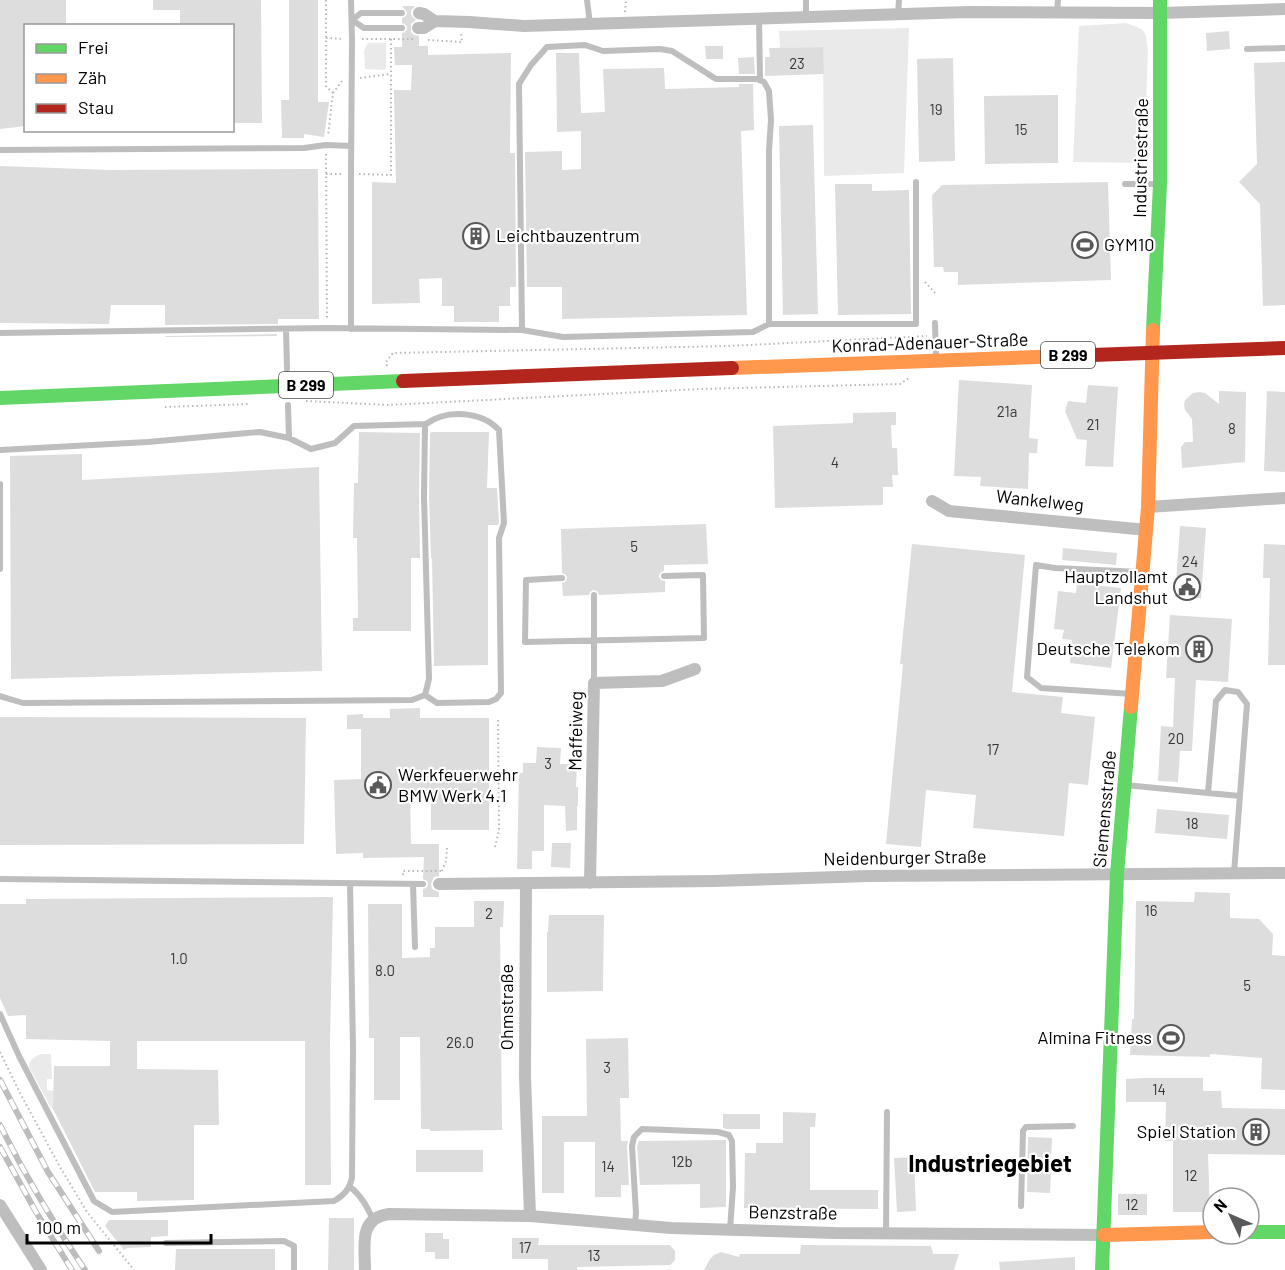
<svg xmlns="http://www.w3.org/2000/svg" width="1285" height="1270" font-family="Barlow,sans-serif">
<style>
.green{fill:#eaeaea}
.building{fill:#ddd}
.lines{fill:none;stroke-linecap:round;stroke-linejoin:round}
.path{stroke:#b8b8b8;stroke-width:2;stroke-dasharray:1.5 3;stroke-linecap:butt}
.lane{stroke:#bebebe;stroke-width:6}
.street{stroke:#bebebe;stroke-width:12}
.fast{stroke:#63d668;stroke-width:14}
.slow{stroke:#ff974d;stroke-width:14}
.jam{stroke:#b3261e;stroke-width:14}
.rail-casing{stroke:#bdbdbd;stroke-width:6}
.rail{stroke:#fff;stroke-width:4;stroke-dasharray:11;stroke-linecap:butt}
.labels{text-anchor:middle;stroke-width:4.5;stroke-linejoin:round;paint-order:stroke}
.number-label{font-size:15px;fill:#373737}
.shield{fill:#fff;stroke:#4c4c4c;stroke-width:1.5}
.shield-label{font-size:16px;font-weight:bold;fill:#000}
.street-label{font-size:18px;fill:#000;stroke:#fff}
.poi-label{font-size:18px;fill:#000;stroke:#fff;text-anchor:end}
.district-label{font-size:24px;font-weight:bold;fill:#000;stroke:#fff}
</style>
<rect width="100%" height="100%" fill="#fff"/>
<!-- green -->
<path class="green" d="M1126,23C1145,30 1145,28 1148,49L1144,163L1073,162L1079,26Z
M909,28L904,173L824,176L823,47L780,48L779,31Z
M368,43H386V68L384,70L365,69L364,51Z
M41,1054H51L52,1079H47V1090L54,1091L53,1109L51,1108L29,1067C29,1060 35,1056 41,1054Z"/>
<!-- building -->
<path class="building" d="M0,0H66V26H26V126L0,129Z
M153,0H261L262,123H232V26H180V10H153Z
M289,0H318V102H329L324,137L304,134V138H282L281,100H289Z
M402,6H415L411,11V15L416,20L411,24V32L414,35L419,36V46H428V55L511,53L510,153H515L516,287H510V306H499V322H454V306H442V278L419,279L420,303L372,304V182L396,183L394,90H411L412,65H395L394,47H402V33L405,32L407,29L406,25L402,23V18L406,16L407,12Z
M1229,31L1230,49L1207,51L1206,33Z
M705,46H723V59H706Z
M823,47L824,74L765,76V57H770L769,48Z
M556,53H579L581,113L605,112L603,69L664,68L665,89L739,87V84H753L754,130L741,131L747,315L562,319V287H527L525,152L562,151V170L581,169V131L557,132Z
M754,57L755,74H739L738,58Z
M953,58L955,161L919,162L917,59Z
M1285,62V305L1263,306L1260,204L1239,182L1257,164L1254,63Z
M1058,95V163L985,164L984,96Z
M813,125L818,314L783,315L779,126Z
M0,166L110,170L318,169L319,319H278V324L165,325V305H111L109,324L0,323Z
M1108,182L1111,280L958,285V272H944L943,267H934L932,195L942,185Z
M835,184H872V191L909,190L911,314L838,315Z
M277,334V336L165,337V336Z
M959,380L1032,385L1029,438L1038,439L1037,453H1029L1028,489L980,486L981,477L954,476Z
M1088,385L1118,387L1113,467L1085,466L1087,440L1077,439L1065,411L1068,401L1086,403Z
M1219,391L1246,392L1245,462L1182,468L1181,447L1185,442H1193L1192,419L1185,410L1184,405L1185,400L1193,393L1199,392L1205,393L1219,404Z
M1267,391L1285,392V472L1264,471Z
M896,412V425H891L892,448H897L898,475H892L893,487H883V505L775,508L773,426L853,423V413Z
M359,432L420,433L419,496L420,558H411V631H353V618H358L357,538H353L354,483H358Z
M432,432H489L487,488H497L499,522L498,525H488V665L434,666L432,558H431L429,496L430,433Z
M82,454V480L319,467L322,671L11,679L10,456Z
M706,524L708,564L664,565V571L660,573L659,577L661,580L665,581V592L599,595L597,591L593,590L590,592L589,595L563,596L562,583L565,582L567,578L566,575L562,573L561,529Z
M1180,526L1206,528L1201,598L1175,597Z
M912,544L1025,555L1012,692L1063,697L1061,713L1095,717L1088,785L1069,783L1064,836L973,828L976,795L926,790L921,847L886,844L903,664H900Z
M1264,544L1285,545V665H1268L1270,578H1263Z
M1063,548L1117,553L1116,565L1062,560Z
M1077,583L1121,588L1111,668L1070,663L1072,640L1062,639L1064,630L1054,629L1058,591L1076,593Z
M1170,615L1232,619L1228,682L1196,680L1192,751H1180L1178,782L1158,781L1161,726L1173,727L1175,678H1166Z
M420,708V718H489V830H431V791H410L411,844H439V876L434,877L431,884L432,889L439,892V897H423V889L426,888L428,885L427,881L423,879L424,857L363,858V853L336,854L334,780L361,779V729H347V715L363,714V718H390V709Z
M0,717L306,718L304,844L0,845Z
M537,747L561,748L560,764H577L576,787H578V806H577V830L566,831L565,806L544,805V851H532V869H517L519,773H523V763H536Z
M1157,809L1229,815L1227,839L1155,833Z
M552,843H571L570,868L551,867Z
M1195,892L1230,893V918L1259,919L1273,934L1272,955L1285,956V1090L1261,1089L1262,1058L1210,1054V1057L1130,1055L1132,1019H1134L1136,901L1194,902Z
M333,897L330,1041L331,1185H305V1041H137V1069L218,1070L219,1125H194V1200L137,1201V1192H95L53,1109L54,1066H110V1041L26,1039V1015L8,1016L0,998V904H26V899Z
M474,901H504L503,927H500L502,1130L430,1131V1129H421L420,1037H400V1100H374V1038H369L368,904H402V958L430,957V948H435V927H474Z
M549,915H604L603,991L547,992V932H548Z
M628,1038L629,1098H620L621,1141H628L627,1146L629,1185H621V1197H595V1142H564V1193H542V1116H587L586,1039Z
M1144,1078H1203V1091H1221L1222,1108L1285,1109V1155L1208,1154L1210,1212H1173V1141H1165L1166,1102H1126V1079Z
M783,1112L816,1113L815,1127H810V1190H878V1209L744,1208L745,1153H756V1143H783Z
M723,1114H760V1129H727L723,1128Z
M1028,1137L1052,1138L1051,1160H1057V1172H1051L1050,1193L1027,1192Z
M726,1140V1207L700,1208V1184L640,1185L637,1146L639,1141Z
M416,1150H483V1172H416Z
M914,1157L916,1211L897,1212L894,1158Z
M1118,1194H1147V1215H1118Z
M329,1218H354V1270H328Z
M109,1220H168V1236L151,1237V1247L127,1248L124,1250L105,1226Z
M425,1233H443V1239H449V1259H435V1252H425Z
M512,1238H539L538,1245H670L675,1251V1260L670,1265L577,1267V1270H548V1259H512Z
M801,1245L931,1246L933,1254H959L954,1270H704L710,1259L714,1255L721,1252L739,1257L740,1254H800Z
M176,1249H275V1270H175Z
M1075,1257V1270H1000L999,1262Z"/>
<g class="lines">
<!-- path -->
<path class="path" d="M326,0V86L333,93L328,136
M625,12L626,0
M326,38L344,39
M362,39H413
M428,40L462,42L461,33
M360,78L390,74
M333,93L342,81
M326,154L327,319
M326,174H342
M359,174L391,175V39
M925,282L935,293
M387,366L386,362L393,353L729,346L927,336
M306,401L388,405L700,389L900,384L909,378
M165,407L249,404
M495,847L499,831L498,720
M442,871L446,861L447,848
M403,875V871H441
M0,1052L20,1093L60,1167L87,1212L134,1270"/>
<!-- lane -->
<path class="lane" d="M587,0L590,24
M402,13H361L352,20L364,28H402
M1057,13L1058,0
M898,14L899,0
M806,17V0
M759,18L760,80
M1247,49L1285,48
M0,150L304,148L326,145L351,146
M1125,184H1159
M935,323L936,358
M286,329L287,369
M351,329V174L352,39L351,0
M522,330L519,84L531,65L547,47L585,45L603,51L660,49L672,51L716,79H757L764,82L769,91L771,120L769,151V324
M0,333L327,328L522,330L563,337L753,332L769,324H916V182
M288,405L289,438
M0,450L148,442L260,432L289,438L311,449L335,443L354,426L426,424C447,409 481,411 499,430L504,523L499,538L501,693L496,699L489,702L437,703L425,695L412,700L23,703L0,696
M0,484V569
M562,578L526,580L525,642L704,638L703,575L664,576
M594,595V683
M1132,694L1041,688L1027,677L1036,565L1055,568L1140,572
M425,695L429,679L424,496L425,424
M1125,785L1208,793L1216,701L1225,690L1238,692L1247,704L1234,873
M1208,793L1240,796
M0,879L423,884
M413,884L415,947
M0,1014L19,1056L94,1201L112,1212L334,1201C344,1195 349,1190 352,1178L353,1048L350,884
M350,1187C361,1195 367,1207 373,1219
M1021,1206L1023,1131L1026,1127L1073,1126
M635,1224L636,1213L632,1146L634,1137L642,1129L718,1132L729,1135L732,1141L733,1187L730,1230
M886,1233L887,1112
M166,1243L284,1241L294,1246V1270"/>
<!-- street -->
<path class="street" d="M419,13L424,14L435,21L469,22L524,26L968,12L1161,13L1285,9
M418,28H424L435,21
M932,501L949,511L1147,530
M1148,507L1285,498
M590,883L594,683L662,681L695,669
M439,884L714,881L868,876L1285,873
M526,884L525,1076L530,1216
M0,1205L41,1270
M365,1270C365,1246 358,1218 389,1214L530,1216L671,1228L835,1233L1104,1235"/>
<!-- fast -->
<path class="fast" d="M1153,330L1160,184V0
M0,398L403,381
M1249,1232H1285
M1102,1270L1117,874L1131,707"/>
<!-- slow -->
<path class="slow" d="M732,368L1092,355
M1131,707L1148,507L1153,330
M1104,1235L1213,1232"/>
<!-- jam -->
<path class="jam" d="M1092,355L1285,348
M403,381L732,368"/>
<defs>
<path id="rail" d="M0,1080L48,1172L99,1251
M0,1125C25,1175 54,1224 85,1270
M0,1147L36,1212L72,1270"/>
</defs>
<!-- rail casing -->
<use href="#rail" class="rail-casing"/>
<!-- rail -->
<use href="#rail" class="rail"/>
</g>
<!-- icons -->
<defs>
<symbol id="building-ring" viewBox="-11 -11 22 22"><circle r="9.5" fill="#fff" stroke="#595959" stroke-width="1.5"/><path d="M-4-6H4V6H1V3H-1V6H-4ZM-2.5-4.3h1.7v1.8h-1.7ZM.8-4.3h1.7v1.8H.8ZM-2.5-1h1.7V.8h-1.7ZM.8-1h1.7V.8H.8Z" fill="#595959"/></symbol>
<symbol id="stadium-ring" viewBox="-11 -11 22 22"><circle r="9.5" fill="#fff" stroke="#595959" stroke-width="1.5"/><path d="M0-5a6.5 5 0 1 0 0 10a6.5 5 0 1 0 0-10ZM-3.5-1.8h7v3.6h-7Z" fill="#595959"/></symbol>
<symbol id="civic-ring" viewBox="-11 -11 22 22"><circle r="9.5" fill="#fff" stroke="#595959" stroke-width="1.5"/><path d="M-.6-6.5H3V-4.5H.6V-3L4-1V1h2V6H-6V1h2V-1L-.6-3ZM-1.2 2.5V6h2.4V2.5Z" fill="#595959"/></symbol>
</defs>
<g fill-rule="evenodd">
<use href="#building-ring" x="461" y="221" width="30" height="30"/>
<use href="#stadium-ring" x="1070" y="230" width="30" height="30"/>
<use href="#civic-ring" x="1172" y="572" width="30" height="30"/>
<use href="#building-ring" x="1184" y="634" width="30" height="30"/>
<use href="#civic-ring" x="363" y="770" width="30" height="30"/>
<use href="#stadium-ring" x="1156" y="1023" width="30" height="30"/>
<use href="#building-ring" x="1241" y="1117" width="30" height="30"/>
</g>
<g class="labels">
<!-- number labels -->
<g class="number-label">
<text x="797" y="69">23</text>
<text x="936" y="115">19</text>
<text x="1021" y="135">15</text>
<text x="1007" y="417">21a</text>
<text x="1093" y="430">21</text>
<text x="1232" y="434">8</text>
<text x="835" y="468">4</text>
<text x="634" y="552">5</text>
<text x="1190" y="567">24</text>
<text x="1176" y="744">20</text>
<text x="993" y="755">17</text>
<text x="548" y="769">3</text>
<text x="1192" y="829">18</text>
<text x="1151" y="916">16</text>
<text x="489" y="919">2</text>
<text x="179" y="964">1.0</text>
<text x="385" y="976">8.0</text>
<text x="1247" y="991">5</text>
<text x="460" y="1048">26.0</text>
<text x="607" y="1073">3</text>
<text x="1159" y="1095">14</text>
<text x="682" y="1167">12b</text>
<text x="608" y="1172">14</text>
<text x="1191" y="1181">12</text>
<text x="1132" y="1210">12</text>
<text x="525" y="1253">17</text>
<text x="594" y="1261">13</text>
</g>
<!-- shield labels -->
<g class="shield">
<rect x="1041" y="342" width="54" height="26" rx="4.5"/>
<rect x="279" y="372" width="54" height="26" rx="4.5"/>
</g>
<g class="shield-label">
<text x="1068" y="361">B 299</text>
<text x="306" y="391">B 299</text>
</g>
<!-- street labels -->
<g class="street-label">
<text transform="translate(1141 158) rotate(-89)" y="6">Industriestraße</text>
<text transform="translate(930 343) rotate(-2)" y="6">Konrad-Adenauer-Straße</text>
<text transform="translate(1040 501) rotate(6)" y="6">Wankelweg</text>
<text transform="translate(576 731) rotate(-89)" y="6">Maffeiweg</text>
<text transform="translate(1105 809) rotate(-85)" y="6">Siemensstraße</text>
<text transform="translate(905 858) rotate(-1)" y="6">Neidenburger Straße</text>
<text transform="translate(507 1007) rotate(-90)" y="6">Ohmstraße</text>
<text transform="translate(793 1213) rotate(1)" y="6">Benzstraße</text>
</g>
<!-- poi labels -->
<g class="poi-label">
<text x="496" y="242" text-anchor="start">Leichtbauzentrum</text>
<text x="1104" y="251" text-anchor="start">GYM10</text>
<text x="1168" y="583">Hauptzollamt<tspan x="1168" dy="21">Landshut</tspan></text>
<text x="1180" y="655">Deutsche Telekom</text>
<text x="398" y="781" text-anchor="start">Werkfeuerwehr<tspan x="398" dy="21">BMW Werk 4.1</tspan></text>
<text x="1152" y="1044">Almina Fitness</text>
<text x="1236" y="1138">Spiel Station</text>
</g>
<!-- district labels -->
<g class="district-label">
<text x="990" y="1172">Industriegebiet</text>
</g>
</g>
<!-- legend -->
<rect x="24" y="24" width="210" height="108" fill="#ffffff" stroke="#999999" stroke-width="1.5"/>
<rect x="36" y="44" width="30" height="9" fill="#63d668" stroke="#999999" stroke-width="1.5"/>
<text x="78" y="54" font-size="18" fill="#000000">Frei</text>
<rect x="36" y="74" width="30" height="9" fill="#ff974d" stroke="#999999" stroke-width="1.5"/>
<text x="78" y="84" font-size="18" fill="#000000">Zäh</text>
<rect x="36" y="104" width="30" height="9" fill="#b3261e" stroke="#999999" stroke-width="1.5"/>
<text x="78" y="114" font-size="18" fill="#000000">Stau</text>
<!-- north arrow -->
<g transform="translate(1231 1216) rotate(314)"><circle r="28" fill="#ffffff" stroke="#999999" stroke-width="1.5"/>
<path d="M0-4.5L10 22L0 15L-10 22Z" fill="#595959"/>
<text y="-9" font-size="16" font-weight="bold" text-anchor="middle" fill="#000000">N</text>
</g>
<!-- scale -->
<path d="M27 1234v9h184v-9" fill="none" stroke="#000000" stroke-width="3"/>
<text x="36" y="1234" font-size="18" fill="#000000" stroke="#ffffff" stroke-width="4.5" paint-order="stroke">100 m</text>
</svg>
